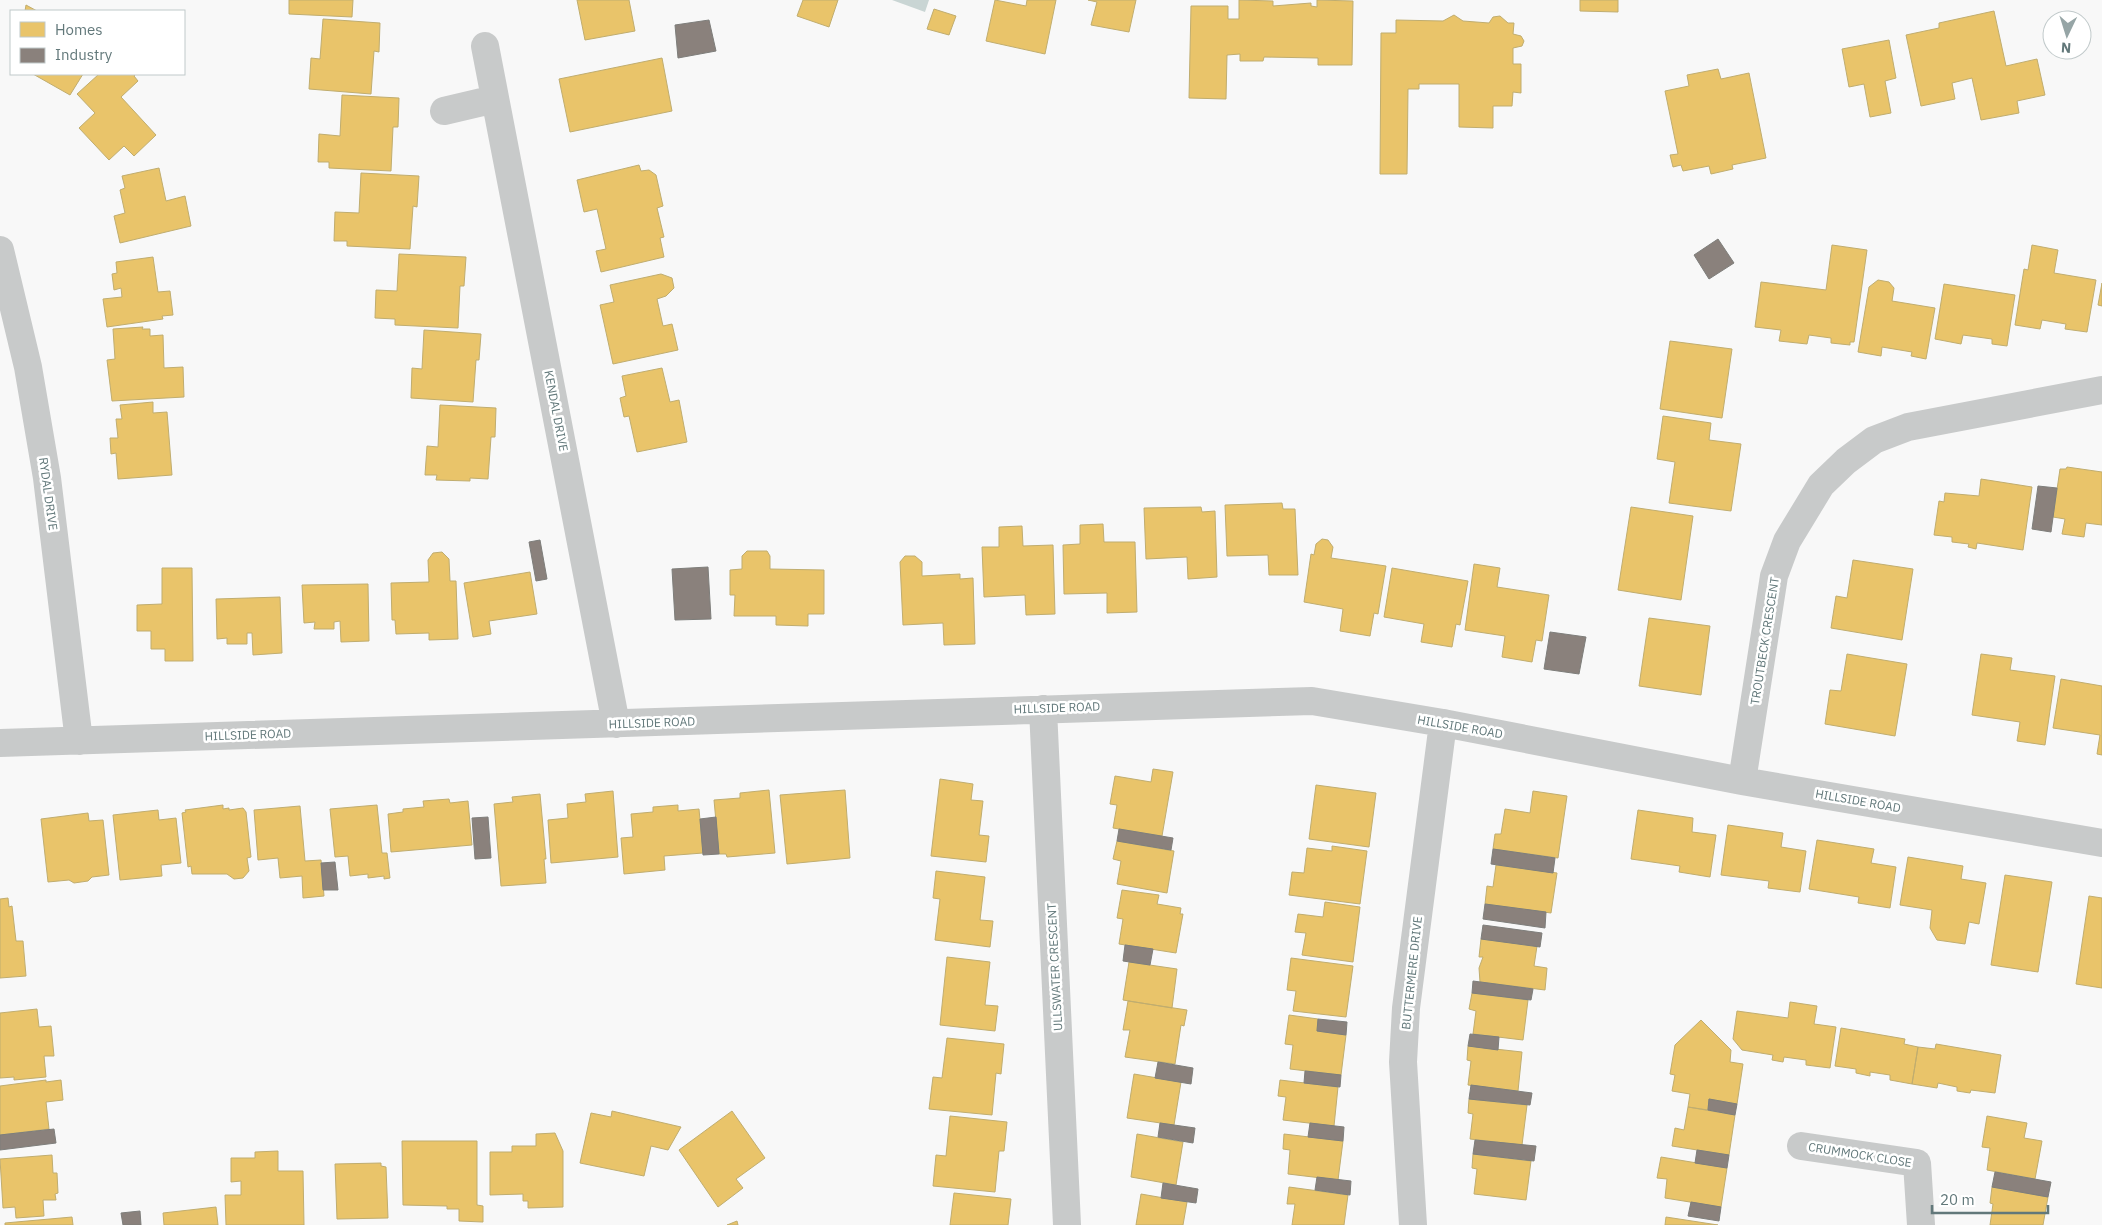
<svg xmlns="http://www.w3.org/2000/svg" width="2102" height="1225" font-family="'IBM Plex Sans',sans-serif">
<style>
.water{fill:#c9d5d4}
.homes{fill:#e9c46a;stroke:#c0ad6f}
.industry{fill:#8a817c;stroke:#7e7e7b}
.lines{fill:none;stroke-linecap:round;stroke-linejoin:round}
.minor{stroke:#c8caca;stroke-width:28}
.labels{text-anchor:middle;stroke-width:5;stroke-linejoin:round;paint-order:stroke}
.street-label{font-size:12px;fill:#62787a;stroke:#fff}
</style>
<rect width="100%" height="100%" fill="#f8f8f8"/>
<!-- water -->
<path class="water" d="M892,0H929L925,12Z"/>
<!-- homes -->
<path class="homes" d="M289,0H353L352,17L289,14Z
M577,0H629L635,31L585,40Z
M803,0H838L829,27L797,16Z
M995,0L1026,6L1027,0H1056L1045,54L986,41Z
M1088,0H1136L1129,32L1091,25L1097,2Z
M1239,0L1273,1V6L1311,3V6L1317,7V0L1353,1L1352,65H1318V58L1264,57L1263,61H1240V54L1227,55L1226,99L1189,98L1191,6H1228V19H1239Z
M1580,0H1618V12L1580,11Z
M26,5L37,11H25Z
M934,9L956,16L949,35L927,29Z
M1994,11L2006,66L2037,59L2045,95L2017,101L2019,113L1981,120L1972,78L1952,83L1955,99L1921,106L1906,35L1939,28V23Z
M1454,15L1463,21L1489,23L1493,17L1500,16L1508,23H1514L1513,34L1521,36L1524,41L1522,46L1513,48V64H1521V93L1513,92L1512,106H1493V128L1459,127V84H1419V89H1408L1407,174H1380L1381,33H1396V20L1443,21Z
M323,19L380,23L379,52L374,51L371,94L309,89L311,58L320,59Z
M1889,40L1896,78L1885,81L1891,113L1870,117L1864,84L1849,87L1842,49Z
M662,58L672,111L570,132L559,79Z
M1718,69L1721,79L1749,73L1766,158L1732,165L1733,169L1711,174L1709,166L1683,171L1681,165L1673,167L1670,155L1678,154L1665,91L1689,86L1687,75Z
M33,74H83L70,95Z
M99,74H136L134,76L138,81L121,97L156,135L134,156L124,146L109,160L79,128L95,113L77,94Z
M342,95L399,98L398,127H393L391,171L329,168V162H318L319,134L340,136Z
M639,165L641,171L649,170L656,175L663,206L657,208L664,237L660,238L664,257L601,272L596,251L606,249L597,209L584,212L577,180Z
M159,168L166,201L185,196L191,226L120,243L114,216L125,213L120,190L125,188L122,176Z
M361,173L419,176L417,207L413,206L410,249L347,246V241H334L335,212L359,213Z
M1832,245L1867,250L1854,342H1850V345L1831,343V338L1809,335L1807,344L1779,341L1781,330L1755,327L1761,282L1826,290Z
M2032,245L2058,250L2054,273L2096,280L2087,332L2065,329L2066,324L2042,320L2040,329L2015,325L2024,269L2028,270Z
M399,254L466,257L464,286H460L458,328L395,325V319L375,318L376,290L397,291Z
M153,257L158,292L170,291L173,315L162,316L163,319L107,327L103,299L122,297L121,288L114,290L112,274L117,273L116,262Z
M661,274L672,278L674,288L666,296L657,299L663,326L672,324L678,350L613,364L600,305L614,302L610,285Z
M1878,280L1889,282L1894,288L1892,301L1935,308L1926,359L1911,356L1912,352L1882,347L1881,356L1858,352L1869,287Z
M2102,283V306L2098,305Z
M1944,284L2015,295L2007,346L1992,344V339L1963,335L1961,344L1935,339Z
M143,327L142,329H150V336L163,335L164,368L183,367L184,397L112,401L107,360L115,359L113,329Z
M424,330L481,334L479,360H476L473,402L411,398L412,368L422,369Z
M1670,341L1732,349L1722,418L1660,409Z
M662,368L670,402L679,400L687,442L637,452L629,416L624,417L620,398L626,396L622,376Z
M153,402V413L167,412L172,475L118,479L116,453L111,454L110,438H118L116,419H122L120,405Z
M440,405L496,408L495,437H491L488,479L470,478V481L436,480L437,475H425L427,446L438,447Z
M1663,416L1711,423L1709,440L1741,444L1731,511L1669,503L1675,462L1657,459Z
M2067,467L2102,472V525L2086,523L2084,537L2062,534L2065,519L2053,517L2060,469H2066Z
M1981,479L2032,487L2023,550L1977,543L1976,549L1968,547L1969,544L1952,542V537L1934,535L1939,501L1944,502L1945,493L1979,496Z
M1282,503L1283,509H1295L1298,575H1269L1268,555L1227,556L1225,505Z
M1201,507L1202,512L1215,511L1217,577L1188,579L1187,557L1146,559L1144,508Z
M1631,507L1693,516L1681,600L1618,590Z
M1103,524L1104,542H1135L1137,612L1107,613V593L1064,594L1063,545L1080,544V525Z
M1022,526L1023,546L1053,545L1055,614L1026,615L1025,595L984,597L982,547H999V527Z
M1322,539L1328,540L1333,547L1331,558L1386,566L1378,614L1374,613L1370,636L1340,631L1343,609L1304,602L1311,554L1314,555L1316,544Z
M747,551H767L770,556V569L824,570V614H808V626L776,625V616H734L735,595H730V570L742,569V556Z
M442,552L449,559L450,581H456L458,639L429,640V633L396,634L395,620H392L391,583L429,582L428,560L433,553Z
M905,556H915L922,562V576L960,574V579L973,578L975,644L944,645L943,623L903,625L900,562Z
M1853,560L1913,569L1902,640L1831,628L1836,596L1847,598Z
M1474,564L1500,568L1497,587L1549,595L1542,641L1536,640L1532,662L1502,657L1505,636L1465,630Z
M162,568H192L193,661H165V649H151V631H137V605L162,604Z
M1392,568L1468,581L1460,625L1456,624L1452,647L1421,642L1424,624L1384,617Z
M530,572L537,614L489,621L491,634L473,637L464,583Z
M368,584L369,641L341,642L340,621L334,622V629H314L315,622L304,623L302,585Z
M280,597L282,653L253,655L252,633H247V644H227V638L217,639L216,599Z
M1649,618L1710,626L1701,695L1639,686Z
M1847,654L1907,664L1895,736L1825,724L1830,690L1841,691Z
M1981,654L2012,658L2010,670L2055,676L2045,745L2017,741L2020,722L1972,715Z
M2061,679L2102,686V755L2097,754L2100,735L2053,728Z
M1153,769L1173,772L1162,836L1113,828L1117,805L1110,804L1115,776L1151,782Z
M940,779L973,784L971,800L983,801L979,835L989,836L986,862L931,856Z
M1316,785L1376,793L1369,847L1309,839Z
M769,790L775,853L727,857L726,854H719L714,800L740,798V793Z
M845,790L850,858L787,864L780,795Z
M613,791L618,857L551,863L548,820L568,818L567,804L586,802L585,794Z
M1533,791L1567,796L1558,858L1493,849L1495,834H1501L1505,809L1530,813Z
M540,794L546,859H544L546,883L501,886L494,804L513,802L512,797Z
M449,799L450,803L468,801L472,845L391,852L388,814L403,812V809L424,807L423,801Z
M223,805V809L229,808V810L243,808L246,812L251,857L247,858L249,871L243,878L234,879L227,874H192L191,866L188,867L182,813L186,812L185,810Z
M377,805L382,853H387L390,878L384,879V876L368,878V874L350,876L348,856L335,857L330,809Z
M678,805V811L699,809L703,853L664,856L665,870L624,874L621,838L633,837L631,814L653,812V807Z
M300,806L305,861L321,860L324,896L303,898L302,876L280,878L278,858L258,860L254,810Z
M158,810L159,820L176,818L181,863L161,865L162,876L120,880L113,815Z
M1638,810L1693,818L1692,832L1716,835L1710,877L1679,872L1680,866L1631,859Z
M88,813L89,821L103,820L109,875L92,877L88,881L74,883L69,880L48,882L41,819Z
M1728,825L1783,833L1781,847L1806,851L1800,892L1768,888L1769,881L1721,875Z
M1817,840L1874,849L1871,863L1896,867L1890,908L1858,903L1859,897L1809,889Z
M1117,841L1174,851L1167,893L1117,884L1121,861L1113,859Z
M1332,846L1367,851L1360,904L1289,895L1292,872L1304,873L1307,848L1332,851Z
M1908,857L1963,866L1961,879L1986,883L1979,924L1969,922L1965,944L1937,940L1930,928L1932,910L1900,905Z
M1496,865L1557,873L1551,913L1485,904L1487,886L1493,887Z
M936,871L985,877L980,920L993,921L990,947L935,940L940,899L933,898Z
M2005,875L2052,882L2038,972L1991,965Z
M1122,890L1159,895L1157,904L1181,908L1180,914H1183L1176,953L1119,944L1123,919L1117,918Z
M2089,896L2102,898V988L2076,984Z
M8,898L9,907L12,906L16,941H23L26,976L0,978V899Z
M1325,902L1360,907L1353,962L1302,955L1306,933L1295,932L1298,914L1323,917Z
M1481,939L1537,946L1534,966L1547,968L1545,990L1480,982L1479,968L1483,957H1479Z
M947,957L990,962L985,1005L998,1006L995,1031L940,1025Z
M1291,958L1353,966L1346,1017L1293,1011L1296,991L1287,990Z
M1129,962L1177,969L1172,1008L1123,1000Z
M1472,993L1528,1000L1523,1040L1473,1034L1476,1011L1469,1009Z
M1128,1001L1187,1010L1184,1026L1181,1025L1175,1064L1125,1057L1130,1030H1123Z
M1790,1002L1817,1006L1814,1024L1836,1027L1830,1068L1806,1065V1060L1784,1057L1783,1062L1772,1060L1773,1055L1742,1050L1733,1039L1737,1011L1788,1018Z
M37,1009L39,1027L51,1026L54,1056H44L46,1077L14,1080V1077L0,1078V1013Z
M1289,1015L1318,1019L1317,1031L1346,1035L1341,1075L1290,1069L1293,1045L1285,1044Z
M1701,1020L1731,1050L1730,1062L1743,1064L1737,1104L1709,1099L1708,1110L1688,1107L1690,1094L1672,1091L1675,1075L1670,1074L1675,1045Z
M1841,1028L1905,1039L1904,1044L1918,1047L1912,1084L1890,1080V1075L1870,1072V1076L1856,1073V1069L1835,1066Z
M947,1038L1004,1044L1001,1074L996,1073L992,1115L929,1109L933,1077L942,1078Z
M1936,1044L2001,1055L1995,1093L1971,1090L1970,1093L1957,1091V1087L1938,1083L1937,1088L1912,1084L1918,1047L1935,1049Z
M1468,1046L1522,1052L1518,1091L1468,1085L1471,1061L1467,1060Z
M1134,1074L1181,1082L1174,1125L1127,1118Z
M46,1080V1082L61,1080L63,1100L46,1102L49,1129L0,1135V1086Z
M1280,1080L1338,1087L1334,1126L1283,1120L1286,1097L1278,1096Z
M1469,1099L1527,1105L1522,1145L1470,1139L1473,1114L1468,1113Z
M1688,1107L1735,1115L1729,1155L1672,1146L1675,1128L1684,1130Z
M612,1111L681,1127L668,1150L651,1146L644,1176L580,1163L591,1113L611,1117Z
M732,1111L765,1158L736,1179L743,1188L718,1207L679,1150Z
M950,1116L1007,1122L1004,1151H999L995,1192L933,1186L936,1155L946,1156Z
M1987,1116L2027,1123L2024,1138L2042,1141L2035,1179L1987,1170L1990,1148L1982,1147Z
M555,1133L563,1151V1207L528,1208V1201H523V1194L490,1195V1152H512V1146H536V1134Z
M1137,1134L1183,1142L1176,1185L1131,1177Z
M1284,1134L1343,1141L1338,1180L1288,1174L1290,1150L1283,1149Z
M402,1141H477V1205L483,1206V1222L459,1221V1209H447V1206L403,1205Z
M278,1151V1171H303L304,1225H226L225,1195H241V1181L231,1182V1158H255V1152Z
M1473,1154L1531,1161L1526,1200L1474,1194L1477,1169L1472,1168Z
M52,1155L53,1173H57L58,1193L55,1194L56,1200H43L44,1216L16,1218L15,1207L3,1208L0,1159Z
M1661,1157L1727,1168L1721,1207L1665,1198L1667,1179L1657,1178Z
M381,1163V1166L386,1167L388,1218L337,1219L335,1164Z
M1289,1187L1348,1195L1344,1225H1292L1295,1204H1287Z
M1992,1187L2048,1197L2043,1225H1990L1993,1204L1990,1203Z
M954,1193L1011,1199L1008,1225H950Z
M1141,1194L1187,1202L1183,1225H1136Z
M216,1207L218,1225H164L163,1213Z
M72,1217L73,1225H5V1223Z
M1666,1217L1718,1225H1665Z
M737,1221L738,1225H727Z"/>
<!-- industry -->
<path class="industry" d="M709,20L716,51L678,58L675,25Z
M1718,239L1734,263L1709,279L1694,255Z
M2038,486L2057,488L2051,532L2032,529Z
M540,540L547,579L536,581L529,542Z
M708,567L711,619L675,620L672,569Z
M1550,632L1586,637L1579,674L1544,669Z
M488,817L491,858L475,859L472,818Z
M716,817L719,854L703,855L700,819Z
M1119,829L1173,838L1171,850L1117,841Z
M1493,849L1555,858L1553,873L1491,864Z
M335,862L338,890H323L321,863Z
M1485,904L1546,912L1545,928L1483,919Z
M1483,925L1542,933L1540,947L1481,939Z
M1125,945L1153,949L1150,965L1123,961Z
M1473,981L1533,989L1531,1000L1472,993Z
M1318,1019L1347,1022L1346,1035L1317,1031Z
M1470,1034L1499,1037L1498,1050L1468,1046Z
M1158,1062L1193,1068L1191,1084L1155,1078Z
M1305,1071L1341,1075L1340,1087L1304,1083Z
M1471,1085L1532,1093L1530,1105L1469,1099Z
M1709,1099L1737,1104L1735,1115L1708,1110Z
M1160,1123L1195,1128L1193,1143L1158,1137Z
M1310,1123L1344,1127L1343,1141L1308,1137Z
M54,1129L56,1143L0,1150V1135Z
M1475,1140L1536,1146L1534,1161L1473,1154Z
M1697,1150L1729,1155L1727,1168L1695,1163Z
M1995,1172L2051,1182L2048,1197L1992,1187Z
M1317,1177L1351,1181L1350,1195L1315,1190Z
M1163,1183L1198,1189L1196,1203L1161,1198Z
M1691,1202L1721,1207L1719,1221L1688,1216Z
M140,1211L141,1225H123L121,1213Z"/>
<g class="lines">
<!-- minor -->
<path class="minor" d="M485,46L616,724
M444,111L495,99
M0,250L28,367L47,478L79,741
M1043,709L1067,1225
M0,743L1312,701L1443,723L1742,781L2102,843
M1742,781L1774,576L1787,541L1821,485L1846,461L1874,440L1908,427L2102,390
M1801,1146L1917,1163L1921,1225
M1413,1225L1403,1062L1406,1008L1443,723"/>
</g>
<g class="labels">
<!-- street labels -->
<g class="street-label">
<text transform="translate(556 411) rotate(79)" y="4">KENDAL DRIVE</text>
<text transform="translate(48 494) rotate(82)" y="4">RYDAL DRIVE</text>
<text transform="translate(1765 641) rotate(-81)" y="4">TROUTBECK CRESCENT</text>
<text transform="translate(1057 708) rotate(-2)" y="4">HILLSIDE ROAD</text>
<text transform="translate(652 723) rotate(-2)" y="4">HILLSIDE ROAD</text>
<text transform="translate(1460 727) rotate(10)" y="4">HILLSIDE ROAD</text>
<text transform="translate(248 735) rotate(-2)" y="4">HILLSIDE ROAD</text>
<text transform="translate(1858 801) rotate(10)" y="4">HILLSIDE ROAD</text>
<text transform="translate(1055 967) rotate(-93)" y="4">ULLSWATER CRESCENT</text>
<text transform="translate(1412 973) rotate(-84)" y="4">BUTTERMERE DRIVE</text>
<text transform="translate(1860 1155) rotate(9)" y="4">CRUMMOCK CLOSE</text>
</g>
</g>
<!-- legend -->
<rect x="10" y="10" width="175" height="65" fill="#ffffff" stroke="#c0c9ca"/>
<rect x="20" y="22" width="25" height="15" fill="#e9c46a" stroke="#c0c9ca"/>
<text x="55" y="35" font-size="15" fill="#62787a">Homes</text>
<rect x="20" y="48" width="25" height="15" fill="#8a817c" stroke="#c0c9ca"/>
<text x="55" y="60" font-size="15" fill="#62787a">Industry</text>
<!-- north arrow -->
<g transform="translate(2067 35) rotate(184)"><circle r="24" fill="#ffffff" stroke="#c0c9ca"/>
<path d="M0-4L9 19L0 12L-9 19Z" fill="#96a5a6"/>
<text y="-8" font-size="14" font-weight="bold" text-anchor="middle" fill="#62787a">N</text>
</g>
<!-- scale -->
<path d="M1932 1205v8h116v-8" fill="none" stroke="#62787a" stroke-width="2.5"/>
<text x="1940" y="1205" font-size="15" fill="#62787a" stroke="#ffffff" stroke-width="4" paint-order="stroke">20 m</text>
</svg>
